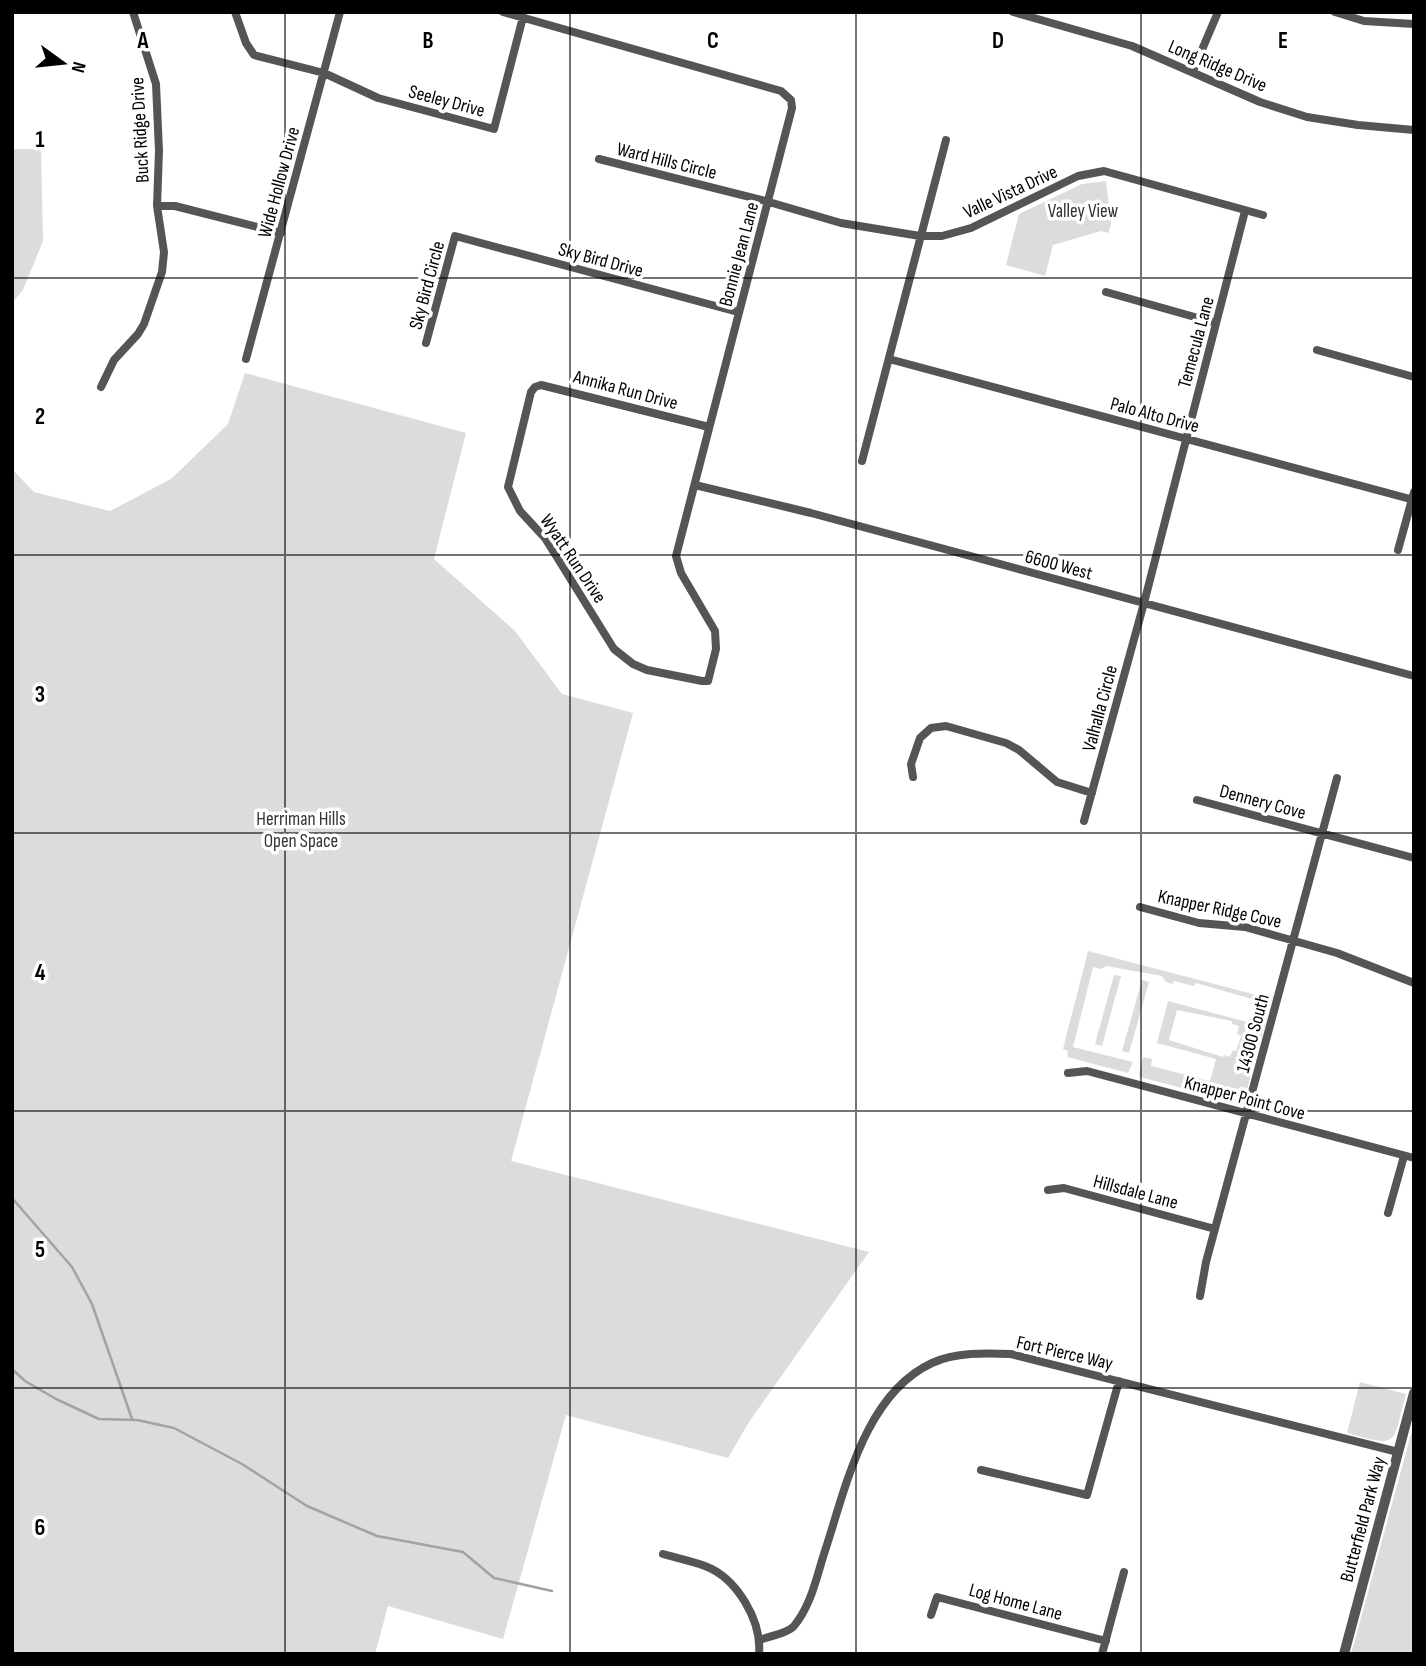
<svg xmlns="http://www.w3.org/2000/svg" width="1426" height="1666" font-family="'Sofia Sans Condensed',sans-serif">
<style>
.green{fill:#dcdcdc;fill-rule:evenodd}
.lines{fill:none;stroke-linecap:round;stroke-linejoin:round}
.stream{stroke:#a3a3a3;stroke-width:2.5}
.minor{stroke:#555;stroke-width:8}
.tertiary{stroke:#555;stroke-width:10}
.grid{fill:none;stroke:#000;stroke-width:2;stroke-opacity:0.55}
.labels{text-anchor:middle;stroke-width:7;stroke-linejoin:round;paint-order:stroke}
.street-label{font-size:19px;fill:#000;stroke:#fff}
.park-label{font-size:19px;fill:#333;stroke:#fff}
.grid-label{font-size:23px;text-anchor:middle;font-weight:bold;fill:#000;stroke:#fff;stroke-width:7;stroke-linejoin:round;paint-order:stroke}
</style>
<rect width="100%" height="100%" fill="#fff"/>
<!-- green -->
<path class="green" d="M12,149H41L43,241L23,290L12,303Z
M1106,181L1111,224L1108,233L1101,231L1053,245L1045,276L1006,265L1019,214L1082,184Z
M245,373L466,433L434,559L515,631L562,694L633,713L511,1161L869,1252L749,1422L728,1458L566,1415L503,1639L388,1606L375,1654H12V469L34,492L110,511L171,479L228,424Z
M1088,951L1268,998V1000L1273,996L1268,1009L1251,1004L1252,999L1196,983L1194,986L1174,981L1172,984L1166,982L1162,976L1106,966L1101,969L1093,967L1073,1047L1133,1062L1128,1073L1067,1057L1068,1051L1063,1049Z
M1114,975L1121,976L1102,1046L1095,1044Z
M1142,980L1149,982L1129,1053L1122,1051Z
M1168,1001L1247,1022L1249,1032L1258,1023L1254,1021L1257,1015L1267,1018L1245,1096L1240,1101L1228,1100L1140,1077L1139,1074L1143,1057L1152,1059L1151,1066L1210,1081L1216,1059L1157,1043ZM1177,1010L1232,1021V1024L1239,1026L1237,1034L1241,1036L1236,1051L1233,1050L1230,1057L1224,1055L1223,1057L1169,1040Z
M1360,1382L1406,1394C1392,1445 1400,1448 1347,1433Z
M1414,1423V1654H1351Z"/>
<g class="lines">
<!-- stream -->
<path class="stream" d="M12,1198L72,1267L92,1304L132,1419
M12,1369L25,1381L56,1399L99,1419L137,1420L174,1428L242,1464L307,1506L377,1536L463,1552L494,1578L552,1591"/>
<!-- minor -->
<path class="minor" d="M235,12L246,43L254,55L324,73L378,98L494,129L523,17
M503,12L781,91L791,100L792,108L676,556L681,573L715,631L716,649L708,681H702L647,670L633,664L614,649L545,538L520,511L508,487L531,392L535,387L541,385L709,427
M1013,12L1132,46L1260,102L1307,117L1358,125L1414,130
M1335,12L1364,21L1414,24
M1193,71L1218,12
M599,159L769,202L841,223L920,236H942L971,228L1078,176L1104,171L1263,215
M157,206H175L281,233
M1106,292L1216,323
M426,343L455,236L738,312
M1317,350L1414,377
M246,359L340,12
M889,359L1414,500
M101,387L114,360L138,334L144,324L162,272L164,252L157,206L159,151L156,84L133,12
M862,461L946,140
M695,485L811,513L1414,676
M1398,550L1414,492
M913,777L911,764L920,738L931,728L946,726L1006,743L1019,750L1057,782L1092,793
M1197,800L1414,858
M1084,821L1144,603L1245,211
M1140,907L1199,923L1245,927L1284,938L1337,953L1414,983
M1068,1073L1087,1071L1414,1158
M1048,1190L1064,1188L1215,1229
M1388,1213L1404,1156
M1200,1296L1206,1262L1337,778
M981,1470L1087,1495L1119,1381
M663,1554C677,1558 692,1561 705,1566C737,1578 762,1621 759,1654
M931,1615L937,1597L1106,1641
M760,1640C770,1636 788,1633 794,1626C810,1607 816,1580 823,1557C845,1492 863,1395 932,1363C955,1352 986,1353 1011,1354L1398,1452
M1102,1654L1124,1572"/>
<!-- tertiary -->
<path class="tertiary" d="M1344,1654L1414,1393"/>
</g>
<!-- grid -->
<path class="grid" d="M285,12V1654M570,12V1654M856,12V1654M1141,12V1654M12,278H1414M12,555H1414M12,833H1414M12,1111H1414M12,1388H1414"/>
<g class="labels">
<!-- street labels -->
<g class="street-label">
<text transform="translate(1218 65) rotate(23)" y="7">Long Ridge Drive</text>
<text transform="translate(447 100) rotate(15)" y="7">Seeley Drive</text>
<text transform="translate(139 130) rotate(-93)" y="7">Buck Ridge Drive</text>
<text transform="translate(667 160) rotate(14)" y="7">Ward Hills Circle</text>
<text transform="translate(278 182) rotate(-75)" y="7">Wide Hollow Drive</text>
<text transform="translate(1010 191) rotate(-25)" y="7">Valle Vista Drive</text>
<text transform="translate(738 254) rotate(-75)" y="7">Bonnie Jean Lane</text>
<text transform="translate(601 259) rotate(15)" y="7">Sky Bird Drive</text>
<text transform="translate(426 285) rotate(-75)" y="7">Sky Bird Circle</text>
<text transform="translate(1195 342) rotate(-75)" y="7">Temecula Lane</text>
<text transform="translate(626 389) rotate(15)" y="7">Annika Run Drive</text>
<text transform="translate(1155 414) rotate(15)" y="7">Palo Alto Drive</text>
<text transform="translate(574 558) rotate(56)" y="7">Wyatt Run Drive</text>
<text transform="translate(1059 564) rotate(15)" y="7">6600 West</text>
<text transform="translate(1099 708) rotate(-75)" y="7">Valhalla Circle</text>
<text transform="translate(1263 801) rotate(15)" y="7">Dennery Cove</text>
<text transform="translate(1220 908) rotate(12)" y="7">Knapper Ridge Cove</text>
<text transform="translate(1252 1033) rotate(-75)" y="7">14300 South</text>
<text transform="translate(1245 1097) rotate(15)" y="7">Knapper Point Cove</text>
<text transform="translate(1136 1191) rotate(15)" y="7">Hillsdale Lane</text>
<text transform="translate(1065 1352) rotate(13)" y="7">Fort Pierce Way</text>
<text transform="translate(1362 1519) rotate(-75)" y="7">Butterfield Park Way</text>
<text transform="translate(1016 1601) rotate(15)" y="7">Log Home Lane</text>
</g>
<!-- park labels -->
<g class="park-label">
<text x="1083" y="217">Valley View</text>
<text x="301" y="825">Herriman Hills<tspan x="301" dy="22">Open Space</tspan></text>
</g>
</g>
<g class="grid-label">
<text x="143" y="48">A</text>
<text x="428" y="48">B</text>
<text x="713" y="48">C</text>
<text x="998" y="48">D</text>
<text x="1283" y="48">E</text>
<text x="40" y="147">1</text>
<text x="40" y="424">2</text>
<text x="40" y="702">3</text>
<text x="40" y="980">4</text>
<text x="40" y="1257">5</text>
<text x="40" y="1535">6</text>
</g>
<!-- border -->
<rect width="1426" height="1666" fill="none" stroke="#000000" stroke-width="28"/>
<!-- north arrow -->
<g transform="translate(63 63) rotate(105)" stroke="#ffffff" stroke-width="5" paint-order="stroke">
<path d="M0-5L12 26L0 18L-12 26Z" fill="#000000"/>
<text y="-10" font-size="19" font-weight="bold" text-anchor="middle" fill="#000000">N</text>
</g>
</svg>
